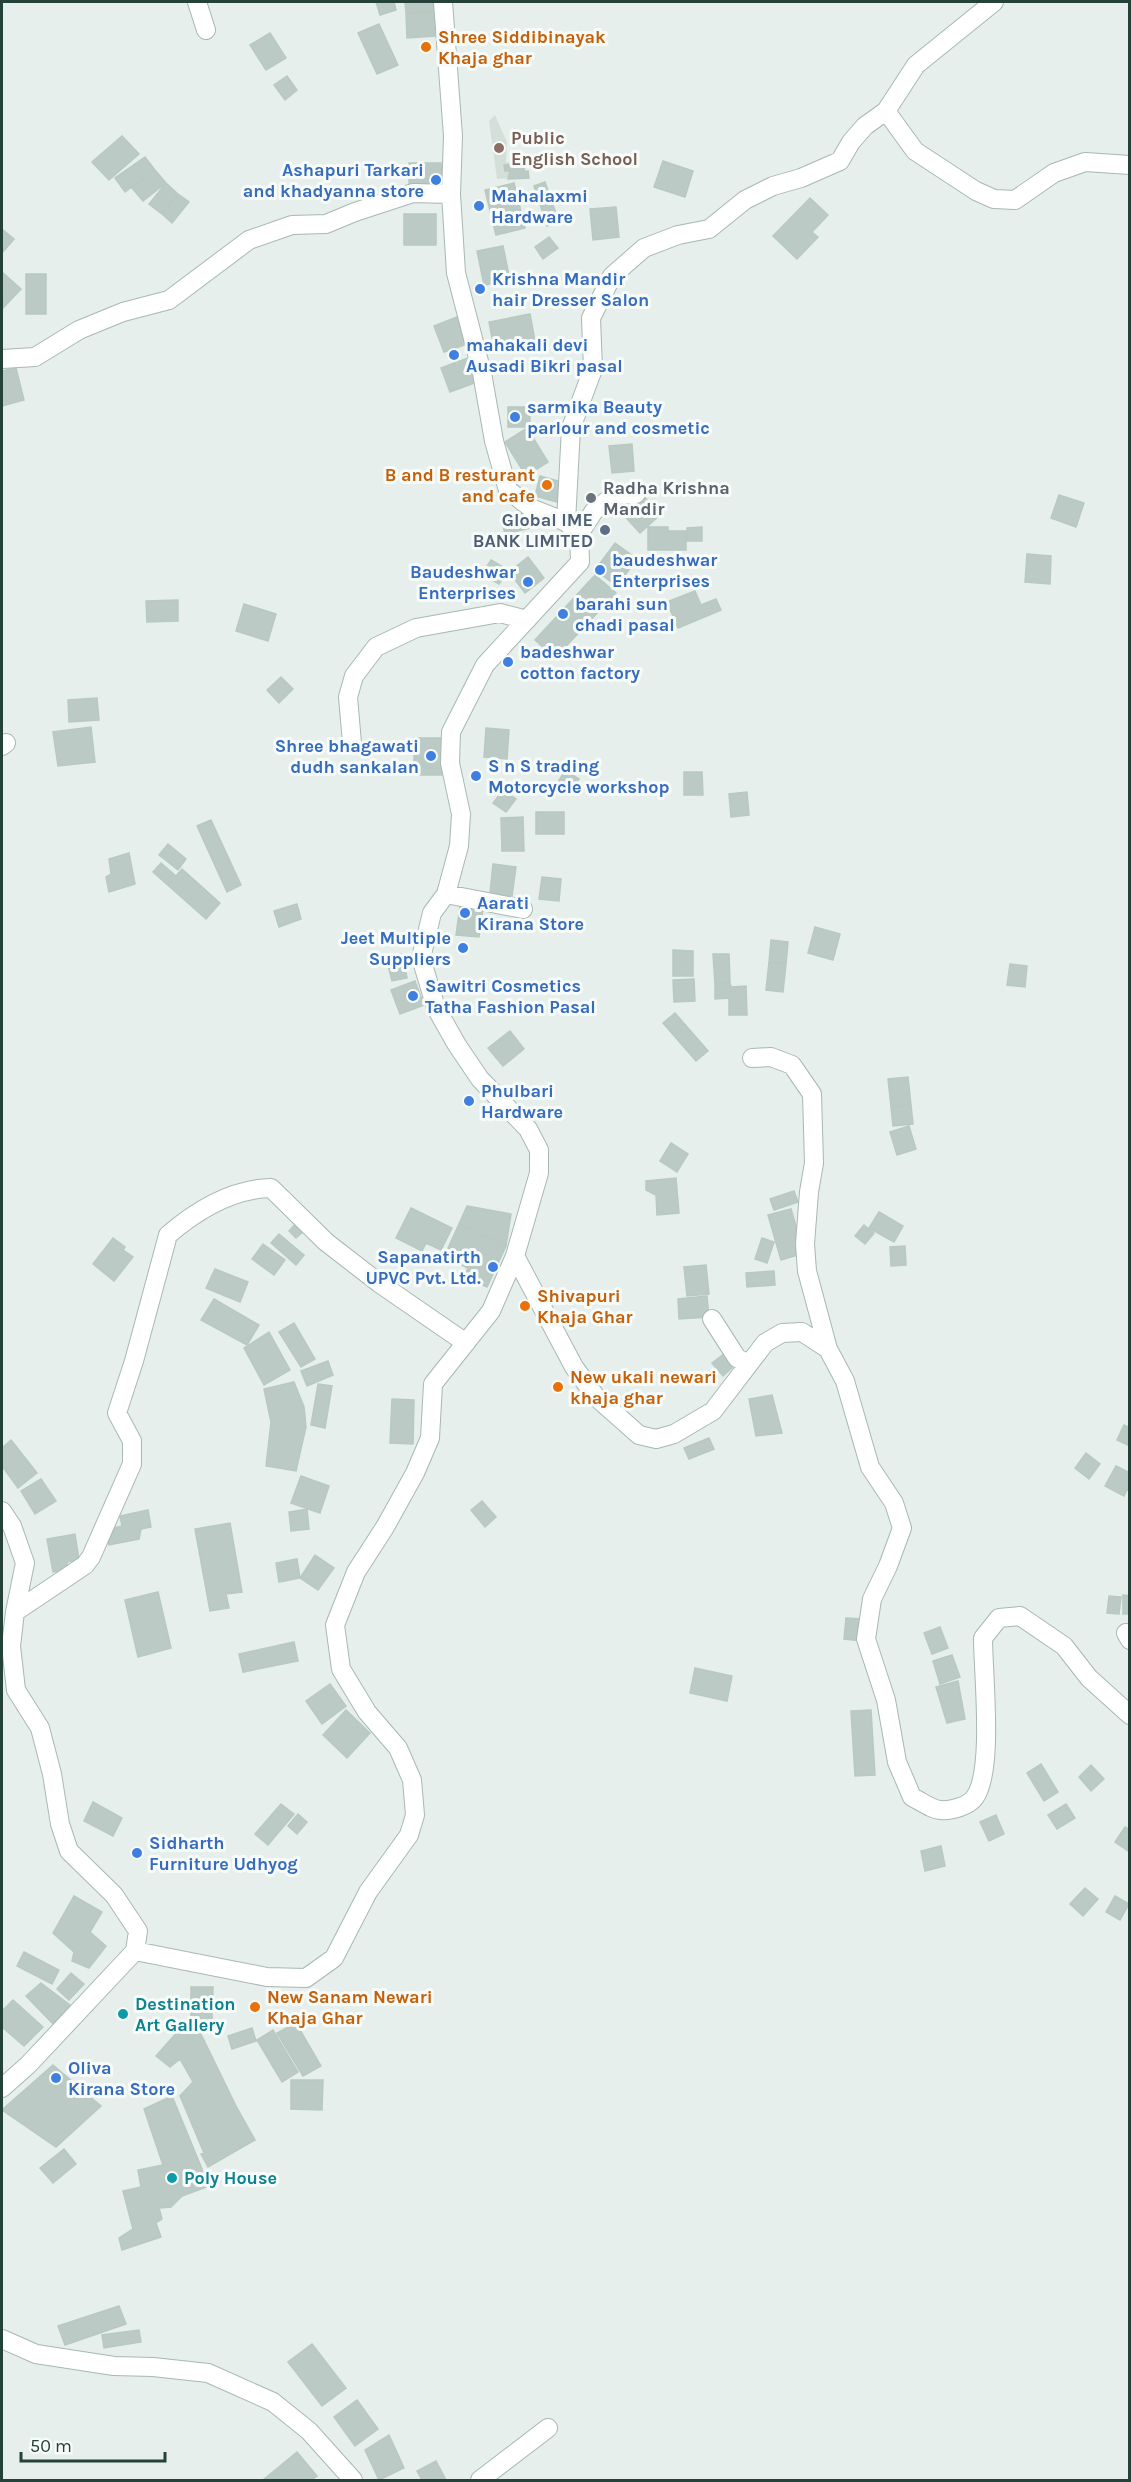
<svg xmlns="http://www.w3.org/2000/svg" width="1131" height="2482" font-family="Karla,sans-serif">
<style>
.built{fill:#d4dfda}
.building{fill:#bbcac4;stroke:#b8c9c2;stroke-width:1.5}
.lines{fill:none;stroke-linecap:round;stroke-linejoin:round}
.minor-casing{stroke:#a8b8b2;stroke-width:20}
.minor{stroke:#fff;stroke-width:18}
.food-dot{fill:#e8710a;stroke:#f7fbf9;stroke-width:2}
.education-dot{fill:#8d6e63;stroke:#f7fbf9;stroke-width:2}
.shop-dot{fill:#3f7fe0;stroke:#f7fbf9;stroke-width:2}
.worship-dot{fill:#6b7280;stroke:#f7fbf9;stroke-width:2}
.service-dot{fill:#5c6f8a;stroke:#f7fbf9;stroke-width:2}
.culture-dot{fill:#0f9aa8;stroke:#f7fbf9;stroke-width:2}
.labels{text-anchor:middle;stroke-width:6;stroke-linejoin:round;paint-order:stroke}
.food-label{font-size:18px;font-weight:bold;fill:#c56008;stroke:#f7fbf9;text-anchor:start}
.education-label{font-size:18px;font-weight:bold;fill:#785e54;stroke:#f7fbf9;text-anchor:start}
.shop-label{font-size:18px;font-weight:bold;fill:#366cbe;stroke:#f7fbf9;text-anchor:start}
.worship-label{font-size:18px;font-weight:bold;fill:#5b616d;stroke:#f7fbf9;text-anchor:start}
.service-label{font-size:18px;font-weight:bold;fill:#4e5e75;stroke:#f7fbf9;text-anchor:end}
.culture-label{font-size:18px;font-weight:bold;fill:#0d838f;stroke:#f7fbf9;text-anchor:start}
</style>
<rect width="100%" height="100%" fill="#e6efeb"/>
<!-- built -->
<path class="built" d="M495,115L507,142L506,162L524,164L528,177L497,179L489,121Z"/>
<!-- building -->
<path class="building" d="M376,2H394L396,10L380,15Z
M405,2H433L434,12L406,13Z
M434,12L435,36L407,38L406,13Z
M379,24L398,65L377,74L358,33Z
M270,33L286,58L266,70L250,45Z
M287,76L297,90L285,100L274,85Z
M122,136L139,154L109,180L92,162Z
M145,157L155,170L125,192L115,178Z
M663,161L693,171L685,197L654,187Z
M409,163H441L442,190H409Z
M524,164V172L528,171L529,178L508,179L510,171H505L504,165Z
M155,170L166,183L143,201L132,188Z
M545,182L559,222L547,226L534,186Z
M166,183L178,194L162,214L149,204Z
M514,183L525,228L496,235L485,190Z
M178,194L189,202L172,223L162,214Z
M810,198L828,215L812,232L818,237L797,259L773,236Z
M616,207L619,237L593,240L590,209Z
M404,214H436V245H404Z
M2,229L14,239L2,253Z
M549,237L558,248L543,259L535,247Z
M503,246L510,280L484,285L477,251Z
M2,272L21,289L2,309Z
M26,274H46V314H26Z
M530,314L535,341L494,348L489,322Z
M457,317L467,344L444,352L434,326Z
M468,358L477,382L450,392L441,368Z
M16,368L24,400L2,406V371Z
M508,407H530V427H508Z
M527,428L548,462L526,476L505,442Z
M632,444L634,471L612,473L609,446Z
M540,476L562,482L557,502L535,496Z
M641,493L660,515L640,533L620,511Z
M1059,495L1084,503L1076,527L1051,518Z
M527,511L531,528L505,534L501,517Z
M648,527H668V531H686V550H648Z
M702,527V541H687V528Z
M615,543L637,559L617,586L595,570Z
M1027,554L1051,556L1050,584L1025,582Z
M528,557L544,578L525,593L509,572Z
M491,560L508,570L499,584L482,574Z
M595,575L616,593L555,658L535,640Z
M695,591L701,605L716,599L721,610L678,628L667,602Z
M178,600V621L147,622L146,601Z
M244,604L276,614L268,641L236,631Z
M281,677L293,689L279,703L267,690Z
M97,698L99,720L69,722L68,700Z
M91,727L95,762L58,766L53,732Z
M486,728L509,730L507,759L484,757Z
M414,738H442V775H414Z
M565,770L579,779L571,792L557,784Z
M684,772H702L703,795H684Z
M503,790L516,799L506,812L493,803Z
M747,792L749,815L731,817L729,794Z
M536,812H564V834H536Z
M523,817L524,851H502L501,818Z
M211,820L241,885L227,892L197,826Z
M168,844L186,859L178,870L159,855Z
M129,853L135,884L109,892L106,877L111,874L109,859Z
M161,863L176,876L182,869L220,903L206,919L153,872Z
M493,864L516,867L512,896L490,893Z
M542,877L561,879L559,901L539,899Z
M297,904L301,919L279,927L274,911Z
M460,906L483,909L479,937L456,935Z
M815,927L840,934L833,960L808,953Z
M771,940L788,942L786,964L769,962Z
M673,950L693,951V976H673Z
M402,954L407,978L392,981L386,958Z
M713,954H729L730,983L715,984Z
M769,962L786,964L783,992L766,990Z
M1010,964L1027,966L1025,987L1007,985Z
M694,979L695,1001L674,1002L673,980Z
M415,981L424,1005L400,1014L391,990Z
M730,983L731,987L746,986L747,1015H729V998L715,999V984Z
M675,1013L708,1051L696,1061L663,1023Z
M510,1031L524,1049L503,1066L488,1048Z
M908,1077L911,1105L891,1107L888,1079Z
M911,1105L913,1124L893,1126L891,1107Z
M909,1126L916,1149L897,1155L890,1132Z
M671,1143L688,1154L677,1172L660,1161Z
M676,1178L679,1213L657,1215L656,1195L646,1190V1181Z
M794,1191L798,1202L774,1210L770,1199Z
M467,1206L511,1214L506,1246L459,1224Z
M411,1208L452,1228L441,1250L426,1243L422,1251L396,1238Z
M791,1209L804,1253L781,1260L768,1215Z
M879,1212L903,1226L894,1242L869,1228Z
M297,1222L305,1230L296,1238L289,1231Z
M459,1224L506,1246L487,1287L464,1277L468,1268L444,1257Z
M864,1225L874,1233L865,1244L855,1236Z
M279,1234L304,1255L296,1265L271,1243Z
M113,1238L125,1247L123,1250L133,1257L114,1281L93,1264Z
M762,1238L774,1242L767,1263L755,1259Z
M263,1244L285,1260L274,1275L252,1259Z
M905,1246L906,1265L891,1266L890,1247Z
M706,1265L709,1294L687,1296L684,1267Z
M215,1269L248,1282L240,1302L206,1288Z
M774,1271L775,1285L747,1287L746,1273Z
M707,1296L709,1317L679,1319L678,1299Z
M214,1299L259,1325L247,1345L201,1320Z
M294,1323L315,1359L301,1367L279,1332Z
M269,1332L290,1370L264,1385L244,1348Z
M725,1353L735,1365L723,1376L712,1363Z
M328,1361L333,1375L307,1386L301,1371Z
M294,1382L304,1407L306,1427L296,1471L266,1466L271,1422L264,1389Z
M318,1384L332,1386L325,1428L311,1425Z
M772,1395L782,1433L756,1436L749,1399Z
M392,1399L414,1400L413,1444L390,1443Z
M1124,1425L1130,1428V1446L1117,1440Z
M709,1438L714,1449L689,1459L684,1448Z
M11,1440L37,1473L18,1488L2,1466V1448Z
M1086,1453L1100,1464L1089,1479L1075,1468Z
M1116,1466L1130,1473V1491L1127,1490L1124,1496L1105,1486Z
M301,1476L329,1486L320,1513L291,1503Z
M41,1479L56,1501L35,1514L21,1491Z
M482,1501L496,1517L485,1527L471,1510Z
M307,1509L309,1529L291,1531L289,1512Z
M148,1510L151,1527L141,1529L139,1539L109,1545L105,1530L122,1526L120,1516Z
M230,1523L242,1592L226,1594L229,1608L210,1611L195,1529Z
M75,1534L79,1560L67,1562L68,1570L53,1572L47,1539Z
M315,1555L334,1568L318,1590L300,1578Z
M297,1559L300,1578L279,1582L276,1563Z
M158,1592L171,1648L138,1657L125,1600Z
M1123,1595L1130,1596V1614H1123Z
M1109,1596L1121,1597L1119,1614L1107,1613Z
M846,1618L863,1619L862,1641L844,1639Z
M940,1627L948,1648L932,1654L924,1633Z
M294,1642L298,1661L243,1672L239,1654Z
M952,1655L960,1677L940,1684L933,1661Z
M695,1668L732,1676L727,1701L690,1693Z
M958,1681L965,1719L947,1723L936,1687Z
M330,1684L346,1706L322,1724L306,1701Z
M346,1710L370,1733L347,1758L323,1735Z
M871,1710L875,1775L855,1776L851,1711Z
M1041,1764L1058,1792L1044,1801L1027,1773Z
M1091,1765L1104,1779L1091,1791L1079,1777Z
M93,1802L122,1818L113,1836L84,1821Z
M281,1804L294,1814L268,1845L255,1834Z
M1066,1804L1075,1818L1057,1829L1048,1815Z
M298,1814L307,1822L297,1834L288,1826Z
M996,1815L1004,1834L989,1841L980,1822Z
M1125,1827L1130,1830L1128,1851L1115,1842Z
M941,1846L945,1866L925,1871L921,1851Z
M1085,1888L1098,1899L1083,1916L1070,1904Z
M74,1896L102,1912L90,1932L106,1946L89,1968L72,1961L74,1952L53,1933Z
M1115,1896L1129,1904L1120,1920L1106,1912Z
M24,1952L59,1970L52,1984L17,1966Z
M71,1973L84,1984L69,2000L57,1989Z
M41,1983L70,2005L53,2024L26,1996Z
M191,1987H213L212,2019L191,2018Z
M13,2000L43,2027L24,2046L2,2027V2011Z
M188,2020L197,2026L236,2106L255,2140L208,2167L201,2154L204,2153L180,2096L193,2082L180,2059L170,2067L156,2056Z
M296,2023L321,2066L303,2076L277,2033Z
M252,2028L256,2041L232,2049L228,2036Z
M273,2030L298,2072L282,2082L257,2040Z
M53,2065L101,2106L56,2147L2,2110Z
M291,2080H323L322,2110L291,2109Z
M172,2096L209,2186L182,2196L171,2207L159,2208L162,2219L156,2223L161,2237L122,2250L119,2238L133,2229L123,2191L141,2187L138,2170L163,2165L144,2109Z
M64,2149L76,2164L53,2183L40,2168Z
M119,2306L126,2324L65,2345L58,2326Z
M139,2330L141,2342L104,2348L102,2335Z
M312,2344L346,2388L322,2406L288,2362Z
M357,2400L378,2429L355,2446L334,2417Z
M389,2435L404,2468L379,2480L365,2450Z
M297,2452L317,2476L311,2480H263Z
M436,2461L446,2480H422L417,2471Z"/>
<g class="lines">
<defs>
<path id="minor" d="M197,2L206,30
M886,111L915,151L976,191L994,199L1015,200L1054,173L1085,162L1130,165
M2,359L35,357L79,330L123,312L169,300L249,240L292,225L326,224L355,212L413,193L451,194
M566,522L571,428L593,369L591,318L612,276L644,248L678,235L709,229L745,200L773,186L801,178L840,161L851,142L865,126L886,111L916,65L994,2
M579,534L594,511L614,495L636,494
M352,743L348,697L354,676L376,647L416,628L461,620L500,613L527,620
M2,746L6,743
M446,894L523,909
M752,1058L771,1057L792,1065L812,1094L814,1163L809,1192L805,1244L807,1271L828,1349
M515,1256L574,1367L596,1397L639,1435L656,1439L674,1434L713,1411L765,1343L782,1333L802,1332L828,1349L845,1381L870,1467L894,1503L902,1528L888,1566L872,1599L866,1639L886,1700L897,1762L912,1797C921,1801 932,1810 941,1810C951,1811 969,1806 975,1797C994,1770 983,1673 983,1638L999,1618L1020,1616L1064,1646L1089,1678L1130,1715
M712,1319L737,1358L748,1364
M2,1511L12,1526L25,1563L15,1612L11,1646L16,1690L40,1728L52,1774L60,1824L69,1851L114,1895L138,1931L135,1951
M15,1612L85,1565L91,1557L132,1464V1441L117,1413L134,1361L168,1235C197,1210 232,1189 271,1188L326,1242L379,1283L466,1343
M1126,1633L1130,1640
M2,2088L28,2065L135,1951L267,1977L306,1978L334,1958L368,1892L409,1835L415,1815L412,1780L398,1748L367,1712L341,1669L335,1625L356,1572L385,1527L415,1473L430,1438L433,1384L491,1311L515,1256L539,1173V1150L528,1129L480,1079L457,1045L436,1008L421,958L432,913L446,894L459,846L461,814L450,763L451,732L485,665L580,562L579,534L566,522L531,508L508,490L494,441L482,373L456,273L451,194L453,136L443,2
M2,2339L36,2354L114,2366L153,2367L208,2373L273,2402L309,2431L353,2480
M480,2480L548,2428"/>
</defs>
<!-- minor casing -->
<use href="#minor" class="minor-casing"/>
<!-- minor -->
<use href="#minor" class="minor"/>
</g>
<!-- markers -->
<g class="food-dot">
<circle cx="426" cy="47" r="6"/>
<circle cx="547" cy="485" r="6"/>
<circle cx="525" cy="1306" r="6"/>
<circle cx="558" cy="1387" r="6"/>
<circle cx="255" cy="2007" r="6"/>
</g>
<circle class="education-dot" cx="499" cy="148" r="6"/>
<g class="shop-dot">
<circle cx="436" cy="180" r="6"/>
<circle cx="479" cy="206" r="6"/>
<circle cx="480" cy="289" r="6"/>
<circle cx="454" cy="355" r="6"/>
<circle cx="515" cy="417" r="6"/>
<circle cx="600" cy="570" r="6"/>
<circle cx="528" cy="582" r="6"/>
<circle cx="563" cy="614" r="6"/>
<circle cx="508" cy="662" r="6"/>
<circle cx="431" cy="756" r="6"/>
<circle cx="476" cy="776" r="6"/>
<circle cx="465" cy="913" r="6"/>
<circle cx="463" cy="948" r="6"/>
<circle cx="413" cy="996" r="6"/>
<circle cx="469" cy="1101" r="6"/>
<circle cx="493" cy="1267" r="6"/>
<circle cx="137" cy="1853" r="6"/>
<circle cx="56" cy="2078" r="6"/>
</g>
<circle class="worship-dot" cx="591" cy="498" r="6"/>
<circle class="service-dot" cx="605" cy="530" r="6"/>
<g class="culture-dot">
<circle cx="123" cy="2014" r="6"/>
<circle cx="172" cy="2178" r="6"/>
</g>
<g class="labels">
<!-- food labels -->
<g class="food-label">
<text x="438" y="43">Shree Siddibinayak<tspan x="438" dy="21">Khaja ghar</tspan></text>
<text x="535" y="481" text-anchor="end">B and B resturant<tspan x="535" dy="21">and cafe</tspan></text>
<text x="537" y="1302">Shivapuri<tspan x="537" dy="21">Khaja Ghar</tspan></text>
<text x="570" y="1383">New ukali newari<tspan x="570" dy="21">khaja ghar</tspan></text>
<text x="267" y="2003">New Sanam Newari<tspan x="267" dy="21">Khaja Ghar</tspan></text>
</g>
<!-- education labels -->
<g class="education-label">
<text x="511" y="144">Public<tspan x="511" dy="21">English School</tspan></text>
</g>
<!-- shop labels -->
<g class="shop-label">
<text x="424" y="176" text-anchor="end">Ashapuri Tarkari<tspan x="424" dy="21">and khadyanna store</tspan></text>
<text x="491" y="202">Mahalaxmi<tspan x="491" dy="21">Hardware</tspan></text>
<text x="492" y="285">Krishna Mandir<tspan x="492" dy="21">hair Dresser Salon</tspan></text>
<text x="466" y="351">mahakali devi<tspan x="466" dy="21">Ausadi Bikri pasal</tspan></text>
<text x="527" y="413">sarmika Beauty<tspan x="527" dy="21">parlour and cosmetic</tspan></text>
<text x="612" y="566">baudeshwar<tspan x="612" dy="21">Enterprises</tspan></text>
<text x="516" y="578" text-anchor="end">Baudeshwar<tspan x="516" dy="21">Enterprises</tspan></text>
<text x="575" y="610">barahi sun<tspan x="575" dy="21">chadi pasal</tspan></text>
<text x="520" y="658">badeshwar<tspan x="520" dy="21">cotton factory</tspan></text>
<text x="419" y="752" text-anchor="end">Shree bhagawati<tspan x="419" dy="21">dudh sankalan</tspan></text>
<text x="488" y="772">S n S trading<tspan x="488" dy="21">Motorcycle workshop</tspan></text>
<text x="477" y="909">Aarati<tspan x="477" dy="21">Kirana Store</tspan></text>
<text x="451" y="944" text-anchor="end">Jeet Multiple<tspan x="451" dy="21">Suppliers</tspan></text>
<text x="425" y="992">Sawitri Cosmetics<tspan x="425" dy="21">Tatha Fashion Pasal</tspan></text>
<text x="481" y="1097">Phulbari<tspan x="481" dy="21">Hardware</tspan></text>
<text x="481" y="1263" text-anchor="end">Sapanatirth<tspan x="481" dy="21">UPVC Pvt. Ltd.</tspan></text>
<text x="149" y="1849">Sidharth<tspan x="149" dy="21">Furniture Udhyog</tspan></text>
<text x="68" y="2074">Oliva<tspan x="68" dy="21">Kirana Store</tspan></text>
</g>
<!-- worship labels -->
<g class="worship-label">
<text x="603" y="494">Radha Krishna<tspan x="603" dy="21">Mandir</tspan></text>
</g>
<!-- service labels -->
<g class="service-label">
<text x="593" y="526">Global IME<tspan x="593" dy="21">BANK LIMITED</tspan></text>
</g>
<!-- culture labels -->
<g class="culture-label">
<text x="135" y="2010">Destination<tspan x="135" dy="21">Art Gallery</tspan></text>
<text x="184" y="2184">Poly House</text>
</g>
</g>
<!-- border -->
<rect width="1131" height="2482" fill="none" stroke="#24423a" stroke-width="6"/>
<!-- scale -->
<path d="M21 2452v9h144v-9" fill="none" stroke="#24423a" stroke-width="3"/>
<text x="30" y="2452" font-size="18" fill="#24423a" stroke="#f7fbf9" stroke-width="4.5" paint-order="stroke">50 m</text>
</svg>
